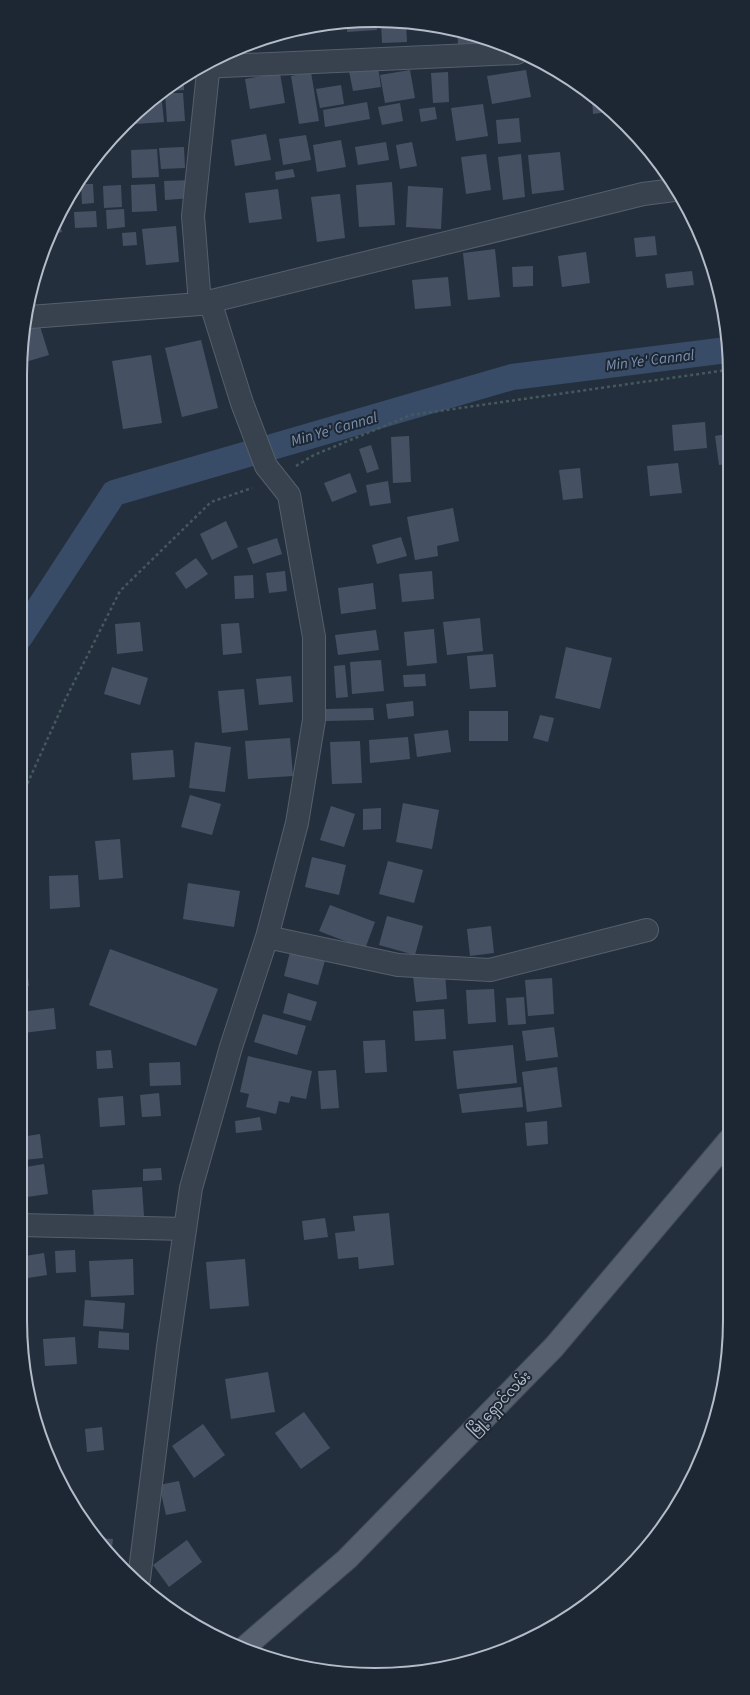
<svg xmlns="http://www.w3.org/2000/svg" width="750" height="1695" font-family="'Source Sans 3','Noto Sans Myanmar',sans-serif">
<style>
.lines{fill:none;stroke-linecap:round;stroke-linejoin:round}
.canal{stroke:#394c67;stroke-width:26}
.building{fill:#455162}
.minor-casing{stroke:#565f6c;stroke-width:24}
.major-casing{stroke:#414a57;stroke-width:24}
.path{stroke:#44595c;stroke-width:2.5;stroke-dasharray:3 3;stroke-linecap:butt}
.minor{stroke:#38414e;stroke-width:22}
.major{stroke:#56606e;stroke-width:22}
.labels{text-anchor:middle;stroke-width:4;stroke-linejoin:round;paint-order:stroke}
.street-label{font-size:14px;fill:#b4bcc9;stroke:#1d2633}
.water-label{font-size:15px;font-style:italic;fill:#7c92b1;stroke:#1d2633}
.rim{fill:none;stroke:#b4bcc9;stroke-width:2}
</style>
<rect width="100%" height="100%" fill="#242f3e"/>
<g class="lines">
<!-- canal -->
<path class="canal" d="M20,637L114,493L512,377L727,350"/>
</g>
<!-- building -->
<path class="building" d="M352,21L376,22L377,30L347,32V22Z
M381,22L406,23L407,42L382,43Z
M457,31L489,39V42L458,44Z
M250,45L251,48L237,50H236Z
M378,67L381,87L353,91L349,71Z
M410,70L415,98L385,103L380,75Z
M526,70L531,97L492,104L487,76Z
M311,72L319,121L299,124L291,76Z
M448,72L449,102L433,103L431,73Z
M280,73L285,103L250,109L245,79Z
M184,78V90L165,91V90Z
M341,85L344,104L320,108L316,89Z
M161,92L164,122L135,124V116Z
M165,93H183L185,121L167,122Z
M592,98L607,112L593,114Z
M367,102L370,119L325,127L323,110Z
M400,103L403,121L382,125L378,107Z
M483,104L488,136L456,141L451,108Z
M435,107L437,119L421,122L419,109Z
M519,118L521,142L498,144L496,120Z
M266,134L271,160L235,166L231,140Z
M306,135L311,160L283,165L279,139Z
M341,140L346,167L317,172L313,145Z
M386,142L389,160L358,165L355,147Z
M412,142L417,166L400,169L396,145Z
M184,147L185,168L161,169L159,148Z
M157,149L159,177L132,178L131,150Z
M560,152L564,190L532,194L528,155Z
M486,154L491,190L466,194L461,157Z
M521,154L525,197L503,200L498,157Z
M293,169L295,177L276,180L275,172Z
M192,180L193,198L165,200L164,181Z
M392,182L395,225L359,227L356,185Z
M81,184H93L94,203L82,204Z
M155,184L157,211L132,212L131,185Z
M121,185L122,207L104,208L103,186Z
M408,186L443,188L441,229L406,227Z
M278,189L282,219L249,223L245,193Z
M73,190L74,204H65L68,197Z
M340,194L345,238L317,242L311,197Z
M124,209L125,227L107,229L106,210Z
M96,211L97,227L75,228L74,212Z
M58,218L62,232L51,235L52,231Z
M176,226L179,262L146,265L142,229Z
M136,232L137,245L123,246L122,233Z
M655,236L657,255L636,257L634,238Z
M495,249L500,297L468,300L463,253Z
M586,252L590,283L562,287L558,256Z
M533,266V286L513,287L512,267Z
M692,271L694,285L667,288L665,274Z
M448,277L451,306L415,309L412,280Z
M38,320L49,355L22,363L29,323Z
M201,340L218,408L182,417L165,348Z
M151,355L162,423L123,429L112,361Z
M705,422L707,448L674,451L672,425Z
M727,434V464L719,465L715,436Z
M409,436L411,482L393,483L391,437Z
M371,445L379,469L367,473L359,449Z
M678,463L682,493L650,496L647,466Z
M580,468L583,498L563,500L559,470Z
M350,473L357,492L332,502L324,483Z
M20,477L28,501L20,504Z
M388,481L391,503L370,506L366,485Z
M453,508L459,541L437,546L438,556L415,560L407,517Z
M226,521L238,547L212,560L200,534Z
M401,537L407,556L377,564L372,545Z
M277,538L282,554L253,564L247,548Z
M196,558L208,574L186,589L175,573Z
M285,571L287,591L269,593L266,573Z
M432,571L434,599L402,602L399,574Z
M253,575L254,598L235,599L234,576Z
M373,583L376,609L341,614L338,588Z
M480,618L483,651L447,655L443,622Z
M140,622L143,651L117,654L115,624Z
M239,623L242,653L223,655L221,624Z
M434,629L437,663L407,666L404,632Z
M376,630L379,650L338,655L335,635Z
M566,647L612,658L600,709L555,698Z
M493,654L496,687L470,689L467,656Z
M381,660L384,691L352,694L350,662Z
M345,665L348,697L336,698L334,666Z
M112,667L148,678L140,705L104,694Z
M425,674L426,686L404,687L403,675Z
M291,676L293,702L259,705L256,679Z
M244,689L248,730L222,733L218,691Z
M413,701L414,716L388,719L386,704Z
M373,708L374,720L326,721L325,709Z
M469,711H508V741H469Z
M540,715L554,718L548,742L533,738Z
M448,730L451,752L417,757L414,734Z
M408,737L410,759L370,763L369,740Z
M290,738L293,776L248,779L245,741Z
M360,741L362,783L332,784L330,742Z
M195,742L231,747L225,792L189,788Z
M173,750L175,777L133,780L131,753Z
M190,795L221,804L212,835L181,827Z
M403,803L439,810L432,849L396,842Z
M331,806L355,814L344,847L320,840Z
M381,808V829L363,830V809Z
M120,839L123,878L99,880L95,841Z
M312,857L346,865L339,895L305,887Z
M388,861L423,870L414,903L379,894Z
M78,875L80,907L50,909L49,876Z
M188,883L240,891L234,927L183,919Z
M330,905L375,922L365,949L319,931Z
M387,916L423,926L415,955L379,945Z
M491,926L494,953L470,956L467,929Z
M291,948L326,957L318,985L284,976Z
M110,949L218,989L196,1046L89,1005Z
M26,958L29,986L20,987V959Z
M445,973L447,999L416,1002L413,976Z
M552,978L554,1014L528,1016L525,980Z
M494,989L496,1022L468,1024L466,990Z
M288,993L317,1002L311,1021L283,1013Z
M524,997L526,1024L508,1025L506,998Z
M54,1008L56,1029L23,1033L20,1012Z
M444,1009L446,1039L415,1041L413,1011Z
M263,1014L306,1026L297,1055L254,1042Z
M554,1027L558,1057L526,1061L522,1031Z
M385,1040L387,1072L365,1073L363,1041Z
M513,1045L517,1083L457,1089L453,1051Z
M111,1050L113,1068L97,1069L96,1051Z
M248,1056L312,1071L306,1099L291,1096L289,1103L279,1101L276,1114L246,1107L249,1094L240,1092Z
M180,1062L181,1085L150,1086L149,1063Z
M557,1067L562,1107L527,1112L522,1072Z
M336,1070L339,1108L321,1109L318,1071Z
M521,1087L523,1107L462,1113L459,1094Z
M159,1093L161,1116L142,1117L140,1095Z
M123,1096L125,1125L100,1127L98,1098Z
M260,1117L262,1130L236,1133L235,1121Z
M547,1121L548,1144L527,1146L525,1123Z
M40,1134L43,1158L24,1160L21,1137Z
M44,1164L48,1194L20,1198V1168Z
M161,1168L162,1180L143,1181V1169Z
M142,1187L144,1216L94,1219L92,1190Z
M389,1213L394,1265L359,1269L358,1257L338,1259L335,1233L355,1231L353,1216Z
M325,1218L328,1237L304,1240L302,1221Z
M75,1250L76,1272L56,1273L55,1251Z
M20,1253L24,1273H20Z
M44,1253L47,1275L28,1278L25,1256Z
M133,1259L134,1295L91,1297L89,1261Z
M245,1259L249,1306L210,1309L206,1262Z
M85,1300L125,1303L123,1329L83,1326Z
M99,1331L129,1333V1350L98,1348Z
M75,1337L77,1364L45,1366L43,1339Z
M268,1372L275,1412L231,1419L225,1379Z
M304,1412L330,1448L301,1469L275,1433Z
M203,1424L225,1455L194,1478L172,1446Z
M102,1427L104,1450L87,1452L85,1429Z
M179,1481L186,1511L166,1515L159,1485Z
M97,1538L113,1539L111,1557L108,1554Z
M187,1540L202,1562L169,1587L153,1565Z"/>
<g class="lines">
<defs>
<path id="minor" d="M202,67L517,53
M200,304L193,216L209,63
M30,317L200,304L643,194L674,190
M267,937L398,965L490,970L647,930
M20,1225L185,1229
M139,1579L168,1347L191,1188L231,1047L267,937L297,823L314,720V637L289,495L266,466L242,403L210,301"/>
<path id="major" d="M246,1646L347,1559L554,1347L729,1140"/>
</defs>
<!-- minor casing -->
<use href="#minor" class="minor-casing"/>
<!-- major casing -->
<use href="#major" class="major-casing"/>
<!-- path -->
<path class="path" d="M296,466L314,455L411,415L727,370
M20,800L66,698L120,591L211,502L252,488"/>
<!-- minor -->
<use href="#minor" class="minor"/>
<!-- major -->
<use href="#major" class="major"/>
</g>
<g class="labels">
<!-- street labels -->
<g class="street-label">
<text transform="translate(499 1403) rotate(-46)" y="5">မြို့ရှောင်လမ်း</text>
</g>
<!-- water labels -->
<g class="water-label">
<text transform="translate(650 360) rotate(-7)" y="5">Min Ye' Cannal</text>
<text transform="translate(334 429) rotate(-16)" y="5">Min Ye' Cannal</text>
</g>
</g>
<!-- crop -->
<path d="M0 0H750V1695H0ZM375 27H375A348 348 0 0 1 723 375V1320A348 348 0 0 1 375 1668H375A348 348 0 0 1 27 1320V375A348 348 0 0 1 375 27Z" fill="#1d2633" fill-rule="evenodd"/>
<path class="rim" d="M375 27H375A348 348 0 0 1 723 375V1320A348 348 0 0 1 375 1668H375A348 348 0 0 1 27 1320V375A348 348 0 0 1 375 27Z"/>
</svg>
